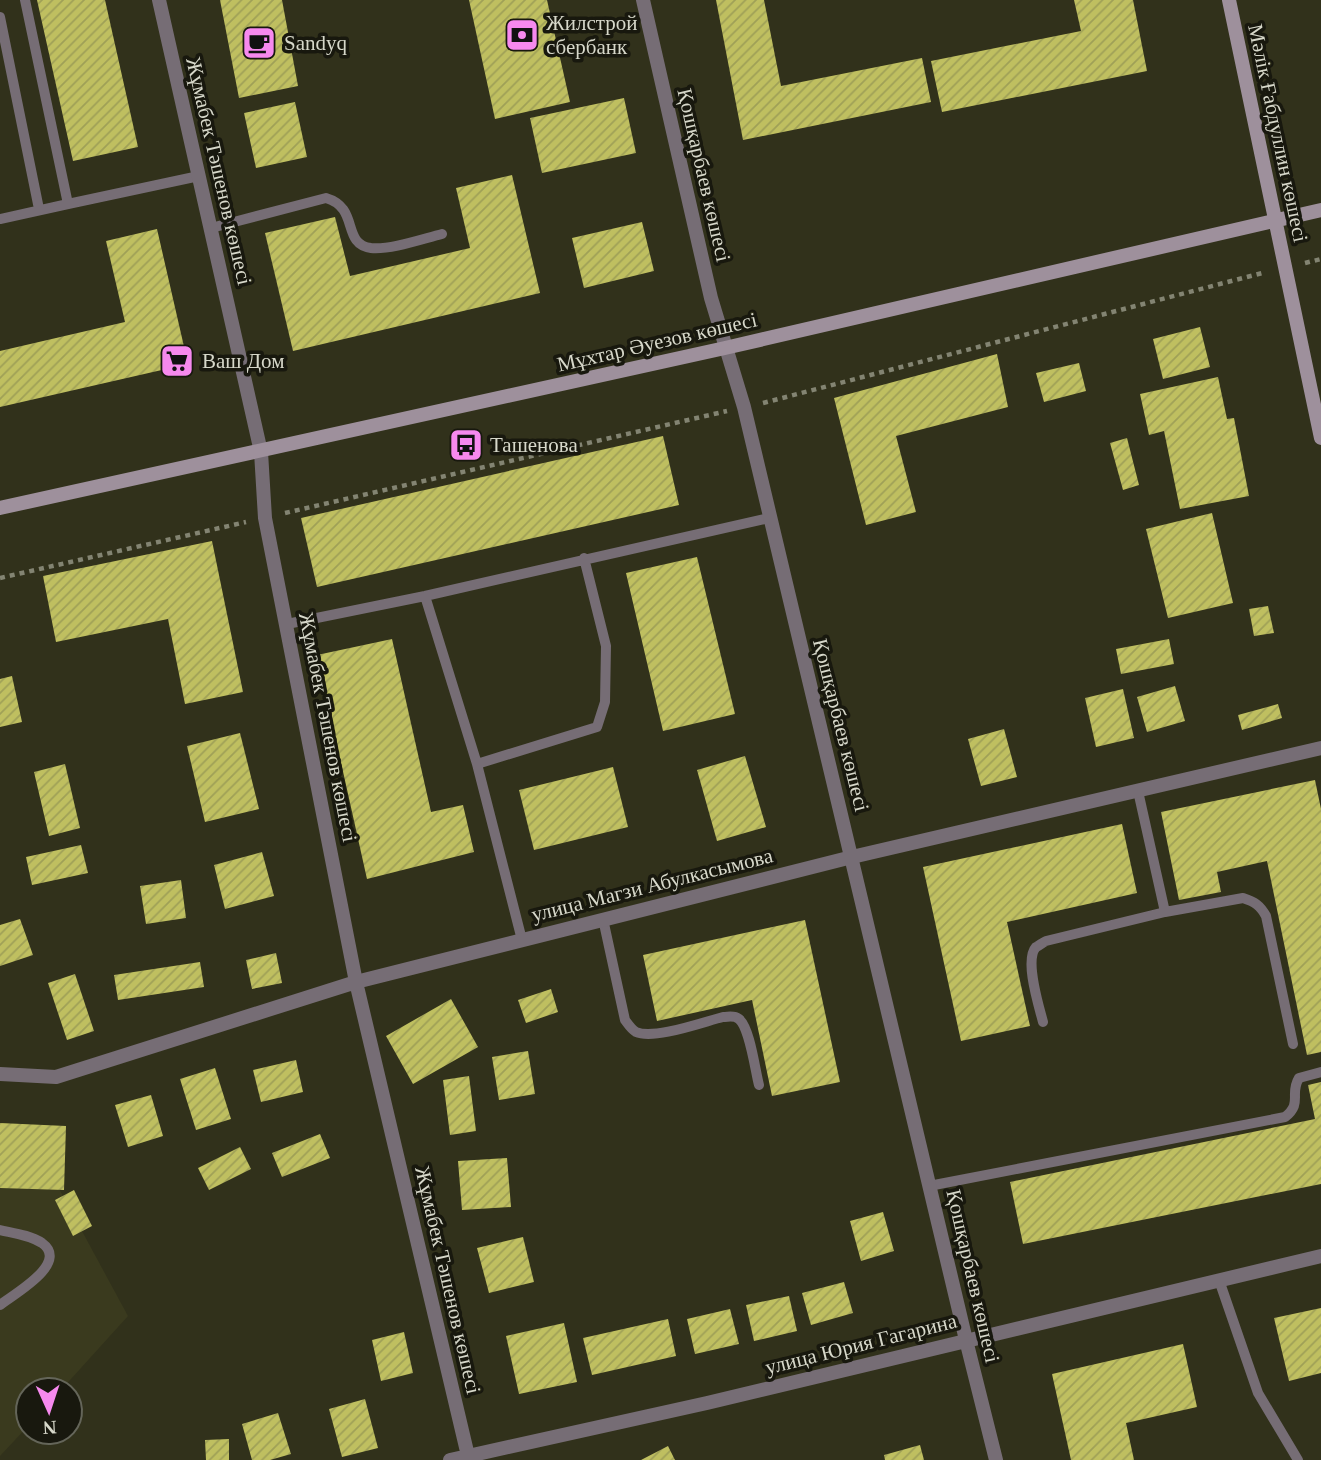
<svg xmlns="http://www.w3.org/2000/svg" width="1321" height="1460" font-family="'Times New Roman',serif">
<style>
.built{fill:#3a3a1e}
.building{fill:url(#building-hatch)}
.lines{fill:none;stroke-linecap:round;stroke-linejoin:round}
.path{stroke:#838472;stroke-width:4.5;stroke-dasharray:5 5;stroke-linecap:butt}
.lane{stroke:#766d75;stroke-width:10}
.street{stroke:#766d75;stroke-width:14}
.secondary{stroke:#9e909c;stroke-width:14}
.labels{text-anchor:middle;stroke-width:7;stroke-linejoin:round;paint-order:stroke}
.poi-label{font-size:21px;fill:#d7d8ca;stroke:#18180e;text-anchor:start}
.street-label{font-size:21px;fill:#d7d8ca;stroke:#18180e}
</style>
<defs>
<pattern id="building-hatch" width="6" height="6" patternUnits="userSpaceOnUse" patternTransform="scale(1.75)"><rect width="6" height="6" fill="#bfbf60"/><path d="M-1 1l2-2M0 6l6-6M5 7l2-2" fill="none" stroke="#9fa057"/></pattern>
</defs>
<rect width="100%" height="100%" fill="#31311b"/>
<!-- built -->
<path class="built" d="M0,1145L37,1148L128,1316L61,1390H28V1426L0,1456Z"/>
<!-- building -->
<path class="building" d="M37,0H105L138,147L73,161Z
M220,0H282L298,86L239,98Z
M469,0H547L570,102L495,119Z
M716,0H764L781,86L922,58L931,102L743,140Z
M1074,0H1133L1147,71L942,112L931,61L1081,31Z
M624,98L636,153L542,173L530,118Z
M295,102L307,157L256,168L244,113Z
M512,175L540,293L293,351L265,233L335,217L350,276L470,248L456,188Z
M642,222L654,271L584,288L572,238Z
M157,229L188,364L0,407V351L125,322L106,241Z
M1200,327L1210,367L1163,379L1153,339Z
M997,354L1008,407L896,436L916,512L866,525L834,398Z
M1079,363L1086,391L1044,402L1036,373Z
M1218,377L1227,419L1234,418L1249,496L1180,509L1164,431L1149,435L1140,394Z
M663,436L679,505L317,587L301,518Z
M1127,438L1139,485L1123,490L1110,443Z
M1212,513L1233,603L1168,618L1146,529Z
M212,541L243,692L185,704L168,619L56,642L43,576Z
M697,557L735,714L663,731L626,573Z
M1268,606L1274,633L1254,636L1249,609Z
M392,639L431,812L463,805L474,852L367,879L317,655Z
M1169,639L1174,664L1121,674L1116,649Z
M12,676L22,722L0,727V679Z
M1175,686L1185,721L1147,732L1137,697Z
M1123,689L1134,738L1096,747L1085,698Z
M1278,704L1282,718L1242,730L1238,715Z
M1004,729L1017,777L981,786L968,739Z
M240,733L259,809L205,822L187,746Z
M745,756L766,827L717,841L697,770Z
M65,764L80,828L49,836L34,772Z
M613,767L628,827L534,850L519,790Z
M1315,780L1321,809V1052L1307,1055L1267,861L1217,872L1221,892L1179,900L1161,812Z
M1122,824L1137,893L1007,922L1030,1026L961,1041L923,867Z
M81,845L88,873L32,885L26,857Z
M262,852L274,896L225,909L214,865Z
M181,880L186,918L146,924L140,886Z
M20,919L33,955L0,966V925Z
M805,920L840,1082L772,1096L752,1000L657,1021L643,955Z
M276,953L282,983L252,989L246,960Z
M200,962L204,987L118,1000L114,975Z
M75,974L94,1031L67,1040L48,983Z
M551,989L558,1012L526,1023L518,1000Z
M451,999L478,1047L413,1084L386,1036Z
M528,1051L535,1094L499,1100L492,1057Z
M296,1060L303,1092L261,1102L253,1070Z
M215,1068L231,1119L196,1130L180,1079Z
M469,1076L476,1131L450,1135L443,1080Z
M1321,1082V1184L1023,1244L1010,1182L1315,1119L1308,1085Z
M151,1095L163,1136L128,1147L115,1105Z
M0,1123L66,1126L64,1190L0,1188Z
M320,1134L330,1158L282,1177L272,1153Z
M240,1147L251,1169L209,1190L198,1168Z
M507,1158L511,1207L462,1210L458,1161Z
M74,1190L92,1226L73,1236L55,1200Z
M883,1212L894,1251L861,1261L850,1221Z
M523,1237L534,1282L489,1293L477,1248Z
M844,1282L853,1313L811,1325L802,1293Z
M789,1296L797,1331L754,1341L746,1305Z
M1321,1308V1373L1289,1381L1274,1318Z
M730,1309L739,1344L695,1354L687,1319Z
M668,1319L676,1356L592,1375L583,1338Z
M564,1323L577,1382L519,1394L506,1336Z
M404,1332L413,1373L381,1381L372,1340Z
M1183,1344L1197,1407L1126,1423L1134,1460H1071L1052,1374Z
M365,1399L378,1448L342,1457L329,1409Z
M278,1413L291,1454L270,1460H252L242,1424Z
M229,1439V1460H206L205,1440Z
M920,1445L924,1460H885L884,1455Z
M668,1446L675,1460H641Z"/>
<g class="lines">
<!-- path -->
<path class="path" d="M1305,263L1321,259
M763,403L1266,272
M285,513L727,411
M0,578L246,522"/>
<!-- lane -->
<path class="lane" d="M25,0L68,204L199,176
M0,17L39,209
M0,219L68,204
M211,228L326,198C360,208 341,244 371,248C390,250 422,239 442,234
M425,596L477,764L597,727L605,702L606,646L584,558
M287,624L425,596L769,518
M477,764L522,940
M1165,912L1243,898C1255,902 1260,905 1266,916L1293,1044
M603,919L625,1020C628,1024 631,1029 636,1032C654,1040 703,1022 723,1017C729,1017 734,1015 739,1019C750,1028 755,1070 759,1085
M1043,1022C1039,1006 1024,960 1036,947C1037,947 1045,941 1046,941L1165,912L1138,791
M929,1186L1285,1117C1303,1103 1289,1094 1299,1078L1321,1072
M0,1230C13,1233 30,1235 42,1243C70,1263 14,1294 0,1305
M1219,1280L1258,1393L1298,1460"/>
<!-- street -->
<path class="street" d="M159,0L261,452L265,518L356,982L469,1460
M643,0L711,298L744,407L966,1340L996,1460
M0,1074L56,1077L356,982L852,857L1321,748
M450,1460L707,1403L1321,1256"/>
<!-- secondary -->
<path class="secondary" d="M1229,0L1321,438
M0,508L725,348L1321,210"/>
</g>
<!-- icons -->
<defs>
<symbol id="bank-square" viewBox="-11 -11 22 22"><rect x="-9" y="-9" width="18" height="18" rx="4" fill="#f689ee" stroke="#18180e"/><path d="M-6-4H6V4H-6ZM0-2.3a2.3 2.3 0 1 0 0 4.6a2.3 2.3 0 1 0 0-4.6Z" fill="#111"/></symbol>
<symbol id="cafe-square" viewBox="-11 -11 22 22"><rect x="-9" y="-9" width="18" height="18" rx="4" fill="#f689ee" stroke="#18180e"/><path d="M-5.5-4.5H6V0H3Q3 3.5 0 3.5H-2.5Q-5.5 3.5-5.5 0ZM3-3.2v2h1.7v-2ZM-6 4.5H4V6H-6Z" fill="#111"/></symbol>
<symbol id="supermarket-square" viewBox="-11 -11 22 22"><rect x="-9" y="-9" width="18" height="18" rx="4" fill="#f689ee" stroke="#18180e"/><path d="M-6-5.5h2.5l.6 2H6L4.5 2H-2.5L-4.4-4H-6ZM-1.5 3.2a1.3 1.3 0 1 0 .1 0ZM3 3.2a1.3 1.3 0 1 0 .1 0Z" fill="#111"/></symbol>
<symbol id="bus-square" viewBox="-11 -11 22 22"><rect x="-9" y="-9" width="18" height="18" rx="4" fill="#f689ee" stroke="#18180e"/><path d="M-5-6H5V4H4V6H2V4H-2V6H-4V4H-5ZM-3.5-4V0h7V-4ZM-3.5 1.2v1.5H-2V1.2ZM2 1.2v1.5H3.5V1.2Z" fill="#111"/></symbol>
</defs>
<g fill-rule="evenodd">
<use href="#bank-square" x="503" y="16" width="38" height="38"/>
<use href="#cafe-square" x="240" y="24" width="38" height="38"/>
<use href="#supermarket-square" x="158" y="342" width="38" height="38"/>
<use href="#bus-square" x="447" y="426" width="38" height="38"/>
</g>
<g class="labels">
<!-- poi labels -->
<g class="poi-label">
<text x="546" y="30">Жилстрой<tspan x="546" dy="24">сбербанк</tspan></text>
<text x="284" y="50">Sandyq</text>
<text x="202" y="368">Ваш Дом</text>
<text x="490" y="452">Ташенова</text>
</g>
<!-- street labels -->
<g class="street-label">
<text transform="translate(1278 133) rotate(78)" y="7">Мәлік Ғабдуллин көшесі</text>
<text transform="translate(219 171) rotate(77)" y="7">Жұмабек Тәшенов көшесі</text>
<text transform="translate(704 175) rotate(77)" y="7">Қошқарбаев көшесі</text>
<text transform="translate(657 342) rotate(-13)" y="7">Мұхтар Әуезов көшесі</text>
<text transform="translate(841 725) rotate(76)" y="7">Қошқарбаев көшесі</text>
<text transform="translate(328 727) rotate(79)" y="7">Жұмабек Тәшенов көшесі</text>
<text transform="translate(652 885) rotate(-14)" y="7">улица Магзи Абулкасымова</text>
<text transform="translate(973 1276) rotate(77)" y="7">Қошқарбаев көшесі</text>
<text transform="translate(448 1280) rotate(77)" y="7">Жұмабек Тәшенов көшесі</text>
<text transform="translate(861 1344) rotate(-14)" y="7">улица Юрия Гагарина</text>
</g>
</g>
<!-- north arrow -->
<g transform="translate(49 1411) rotate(177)"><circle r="33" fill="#18180e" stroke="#646559" stroke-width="2"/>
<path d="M0-5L12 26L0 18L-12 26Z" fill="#f689ee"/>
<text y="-10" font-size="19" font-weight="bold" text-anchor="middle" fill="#d7d8ca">N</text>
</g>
</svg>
